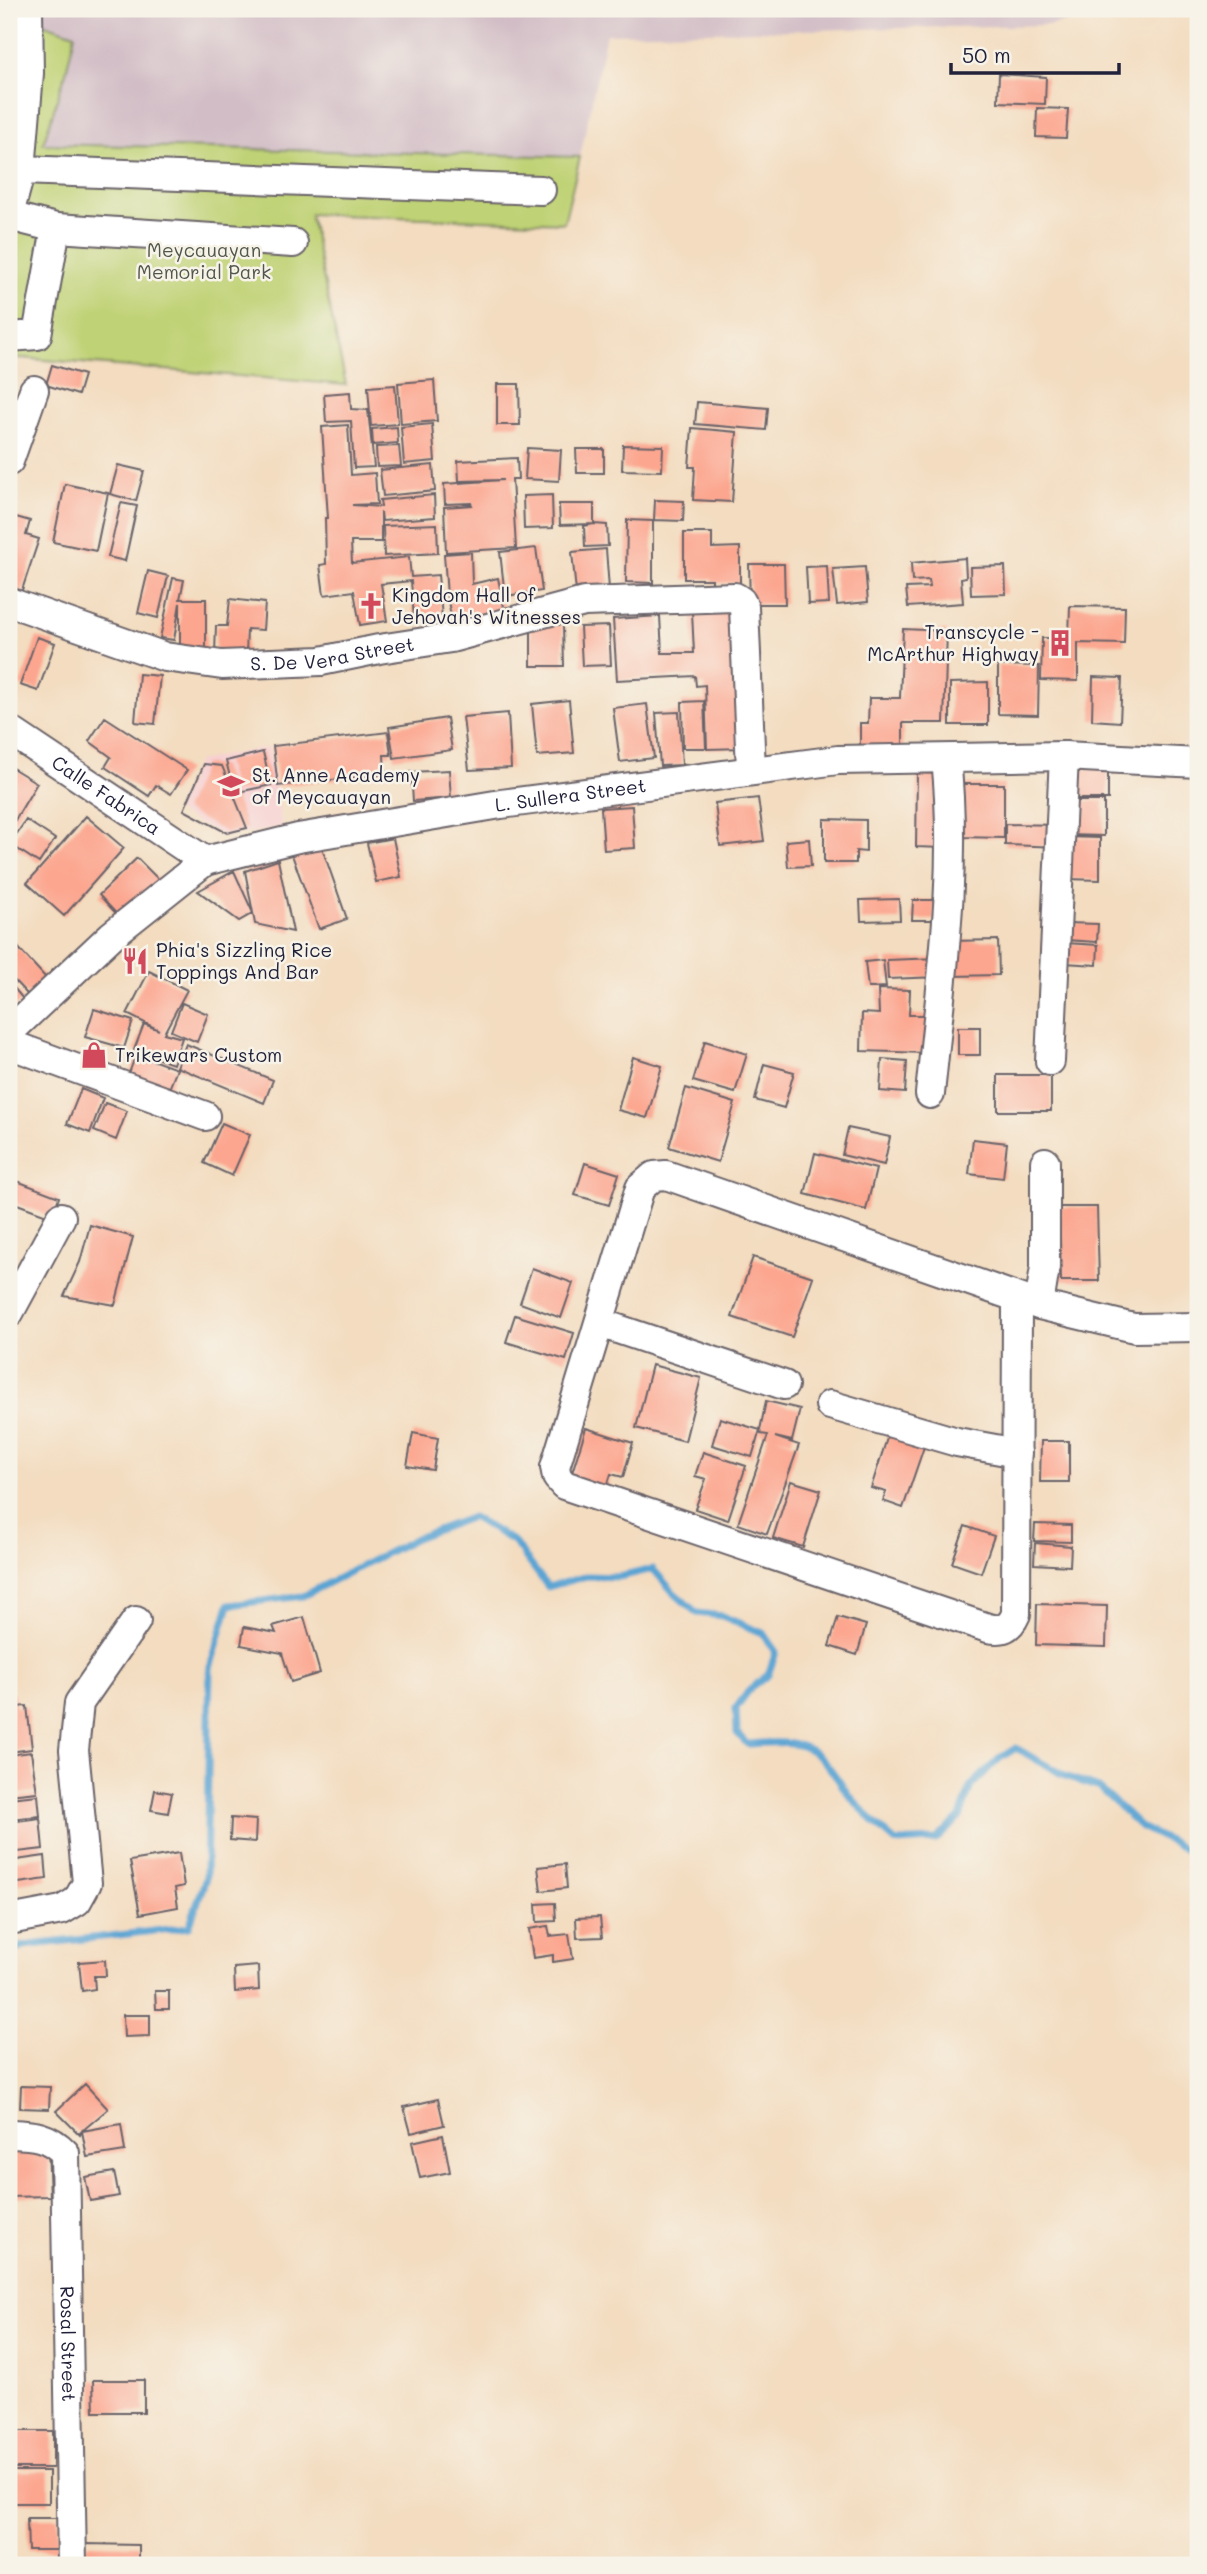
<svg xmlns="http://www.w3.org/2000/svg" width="1207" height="2574" font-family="Mali,sans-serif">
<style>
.built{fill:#f7cfd1}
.industrial{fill:#d2bdc6}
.green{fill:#bfd275;stroke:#707a58;stroke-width:2}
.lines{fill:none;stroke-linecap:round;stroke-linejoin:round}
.stream{stroke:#5ca4d3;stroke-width:7}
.building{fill:#fca68f}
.minor-casing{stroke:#6b6369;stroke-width:32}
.minor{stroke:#fff;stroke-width:28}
.labels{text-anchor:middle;stroke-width:5;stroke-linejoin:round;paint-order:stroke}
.park-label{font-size:19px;fill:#51574c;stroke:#f7f3e8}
.poi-label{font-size:19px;fill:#22223b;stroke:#f7f3e8;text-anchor:start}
.street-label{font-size:19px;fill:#22223b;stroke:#f7f3e8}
</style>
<rect width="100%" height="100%" fill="#f7f3e8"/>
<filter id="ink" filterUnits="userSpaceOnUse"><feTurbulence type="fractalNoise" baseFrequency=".0143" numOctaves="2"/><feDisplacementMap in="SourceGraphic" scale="14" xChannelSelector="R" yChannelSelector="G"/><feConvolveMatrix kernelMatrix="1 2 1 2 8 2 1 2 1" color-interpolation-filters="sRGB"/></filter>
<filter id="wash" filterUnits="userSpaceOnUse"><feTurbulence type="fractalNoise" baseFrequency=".00686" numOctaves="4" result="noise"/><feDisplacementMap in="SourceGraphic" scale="28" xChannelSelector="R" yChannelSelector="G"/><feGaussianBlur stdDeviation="1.57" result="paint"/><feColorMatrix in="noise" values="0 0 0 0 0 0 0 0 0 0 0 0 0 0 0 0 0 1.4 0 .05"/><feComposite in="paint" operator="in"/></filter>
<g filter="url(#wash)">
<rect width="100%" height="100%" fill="#f3dcbf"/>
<!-- built -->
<path class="built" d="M269,747L282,827L223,836L175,811L198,761Z"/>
<!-- industrial -->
<path class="industrial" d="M44,9H1128V11L1049,25L606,34L580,157L43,144L66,72L75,34L39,22Z"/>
<!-- green -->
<path class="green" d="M9,9H44L39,22L75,34L66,72L43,144L580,157L564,223L310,214L346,385L9,357Z"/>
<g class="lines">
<!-- stream -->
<path class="stream" d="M9,1953L23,1946L189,1927L206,1878L210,1668L229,1605L303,1596L416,1538L472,1517L513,1541L548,1587L587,1576L619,1577L653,1569L673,1592L697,1613L722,1616L763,1633L776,1652L768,1675L750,1689L736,1708L737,1733L747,1744C764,1743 784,1741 801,1746C825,1753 835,1778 850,1796C864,1812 879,1828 896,1842L936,1840L960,1817L971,1786L1000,1758L1016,1748L1065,1776L1099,1788L1141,1827L1198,1856"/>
</g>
<g id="blocks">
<!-- building -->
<path class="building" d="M999,74L1046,77L1045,104L998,102Z
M1037,108L1068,109L1066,138L1036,137Z
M52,365L84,375L78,395L46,385Z
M434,380L437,421L401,424L398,383Z
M497,384H519L520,425H497Z
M395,385L398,424L371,426L368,387Z
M350,392L351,409L368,410L374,467L354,468L351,421L326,422L324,394Z
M697,402L768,408L766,430L695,424Z
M432,424L435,461L404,464L401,427Z
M348,425L351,475L375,473L377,504L352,505L381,507L380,500L434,495L435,517L382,521L381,512V542H351L352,563L409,557L411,577L438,575L442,617L414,619L411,581L381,584L387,621L360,625L354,591L324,595L320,565L326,564L325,518H328L322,427Z
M397,427L398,443L373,445L372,429Z
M692,428L737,432L732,502L693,500L695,467H689Z
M623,445L663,446L662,471L622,470Z
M399,446L401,466L377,467L376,447Z
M527,448L561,450L559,481L525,479Z
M576,449H604V473H577Z
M517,458L518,479H512L516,548L446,552L444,507L472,505L471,503L445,504L444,484L503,480L459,481L458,461Z
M118,465L144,471L136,501L110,494Z
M433,465L435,491L383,496L380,470Z
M65,484L108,493L96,551L53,542Z
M552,495L553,528L524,529L523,496Z
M655,500L684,501L683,521L654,520Z
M121,503L137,506L125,561L108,557Z
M559,504H594V524L607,525L608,546L585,547L584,526L594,524L560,525Z
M9,515L30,521L26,535L39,539L20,596L9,592V551L15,531L9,529Z
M627,520L653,521V583L626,582Z
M437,524L438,553L384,556L383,526Z
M684,533H712V548L740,547V583H712V579H684Z
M536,548L542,591L505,596L500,552Z
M606,549L609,589L576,592L572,552Z
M471,552L472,584L498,578L505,612L452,621L447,596L444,554Z
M965,558L966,577L961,578L963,603L908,607L906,588L930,587L929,580L912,581L911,563Z
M749,564H784L785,604H750Z
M827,566L829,603L808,604L806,567Z
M1005,566L1006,594L971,595L970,567Z
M865,567L868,602L837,605L833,569Z
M148,571L168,576L158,618L138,613Z
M173,578L184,580L180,599H206V651H180V603L174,640L160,638Z
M230,599L265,603L263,630L247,629L246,655L215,653L216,626H227Z
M1070,606L1125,607L1124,644L1078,643V681L1041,680L1042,638H1069Z
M692,612H739L745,748L707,749L705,685L696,686L695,676L617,680L613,619L660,616L662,653H694Z
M531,625H563L564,666H531Z
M609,626L611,665L582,666L580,627Z
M903,629L947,631L944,723H903V748H860V723H868L869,698H900Z
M37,637L55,643L38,691L20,685Z
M998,665L1039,666L1038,715L998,714Z
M139,674L160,676L155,724L135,722Z
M1093,677L1122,678L1120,722L1092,720Z
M988,682V725H950V683Z
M569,700L574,753L537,756L532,704Z
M704,701L706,748H683L682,702Z
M647,704L654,758L620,762L613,708Z
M679,712L682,765L660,766L656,713Z
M508,713L511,768L469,770L463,717Z
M105,717L187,770L171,794L156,785L149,796L105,767L111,757L89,741Z
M447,718L452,750L394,758L389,727Z
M388,732L391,755H384L385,774L278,786L273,746Z
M263,752L271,785L234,793L226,761Z
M204,764L222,766L247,828L227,833L184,810Z
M9,766L37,783L9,830Z
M1068,769H1108V799H1068Z
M449,770L451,798L413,801L411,772Z
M917,773L945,774L943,848L916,847Z
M961,784H1004V838L960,837Z
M758,798L764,841L720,846L715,803Z
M1067,801H1104V836L1067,835Z
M632,806L635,848L604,850L601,808Z
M86,816L124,848L64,916L27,883Z
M824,819L866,820V852L856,851V863H824Z
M26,820L55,839L39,863L10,844Z
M1005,824L1059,825V847L1005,845Z
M1067,837L1100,838V880L1067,879Z
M393,838L401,877L376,882L367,843Z
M809,839L811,866L788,867L786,841Z
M320,842L347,919L319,929L291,852Z
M137,858L162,883L123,921L99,895Z
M278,860L293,932L255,924L253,913L245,871Z
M234,871L253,913L239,921L198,891Z
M899,899L900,920L861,921L860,900Z
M913,900H935L934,920H912Z
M1066,923L1098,924L1097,942L1066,940Z
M998,940L999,975L952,976L951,941Z
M13,942L46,978L28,995L9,975V945Z
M1065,943L1098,945L1097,965L1064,963Z
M938,958L939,977L888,979L887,960Z
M883,960L886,987L868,988L865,962Z
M149,971L187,990L164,1033L182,1038L173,1064L134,1050L144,1024L159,1030L127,1014Z
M9,982L23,999L9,1012Z
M878,989L910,990L909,1015H929L928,1053L861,1051L862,1013L879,1014Z
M182,1003L208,1014L197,1042L171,1031Z
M94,1009L133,1021L124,1048L85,1037Z
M958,1027H980V1055H958Z
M705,1041L747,1054L735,1093L693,1081Z
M186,1044L273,1080L264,1103L177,1067Z
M136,1054L177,1069L167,1094L127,1079Z
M633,1057L662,1066L647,1118L618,1110Z
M882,1059L907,1061L905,1093L880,1091Z
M764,1064L794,1072L784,1108L755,1100Z
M998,1075H1051V1111H998Z
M686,1088L735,1103L718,1162L669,1147Z
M81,1089L103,1098L90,1133L67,1124Z
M105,1103L127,1111L116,1140L94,1131Z
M222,1123L250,1135L232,1176L204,1163Z
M848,1128L890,1137L884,1165L842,1155Z
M973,1139L1007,1143L1003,1178L969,1174Z
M815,1153L876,1169L866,1210L805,1194Z
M585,1163L619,1174L609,1205L575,1195Z
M9,1178L59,1197L52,1217L9,1201Z
M1060,1207H1097L1099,1281H1061L1060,1238H1052V1222H1060Z
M90,1225L133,1237L115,1305L64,1296L80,1262Z
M753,1257L813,1277L792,1337L732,1317Z
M532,1268L573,1283L561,1318L520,1303Z
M515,1315L574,1333L566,1360L506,1342Z
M652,1365L701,1378L685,1441L636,1428Z
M766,1401L800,1409L792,1441L775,1437L799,1445L767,1534L738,1524L768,1435L761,1434L760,1430L752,1457L712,1445L720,1418L760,1430Z
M586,1428L633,1443L623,1477L611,1474L606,1490L570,1479Z
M889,1432L925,1444L903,1508L883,1501L886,1492L871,1488Z
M413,1433L438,1438L433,1470L407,1466Z
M1041,1441H1069V1482H1040Z
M703,1452L746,1466L728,1520L695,1509L706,1479L695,1476Z
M791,1481L821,1490L803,1547L773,1538Z
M1035,1524L1071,1525V1542L1034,1541Z
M965,1526L994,1536L981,1573L952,1563Z
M1035,1543L1071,1546L1070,1566L1034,1564Z
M1037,1604L1107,1606L1106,1647L1036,1645Z
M304,1617L320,1673L291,1682L282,1653L241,1645L244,1627L276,1633L273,1626Z
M838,1617L866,1625L857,1655L829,1646Z
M13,1693L16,1707L27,1706L32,1749L9,1752V1737L13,1736L12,1732L9,1733V1694Z
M31,1752L37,1792L9,1795V1755Z
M155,1790L172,1793L168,1813L151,1810Z
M38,1795L40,1816L9,1819V1798Z
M40,1818L43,1849L9,1853V1822Z
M231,1818L256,1820L255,1842L230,1840Z
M179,1853L184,1886L175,1888L178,1907L140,1914L130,1861Z
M45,1856L47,1879L11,1884L9,1861Z
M565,1864L567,1888L541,1891L538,1867Z
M555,1903L556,1921L537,1922L536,1904Z
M600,1917L602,1937L577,1938L576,1918Z
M548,1926L550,1936L569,1934L573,1959L553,1962V1955L533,1958L529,1929Z
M105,1960L106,1976H94L95,1989L82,1991L79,1962Z
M258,1966L259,1990L235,1992L234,1968Z
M155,1991H169V2009H156Z
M123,2015H150V2036L124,2037Z
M85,2084L108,2109L82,2131L121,2124L125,2151L87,2157L82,2131L80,2135L56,2111Z
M21,2086L50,2087L49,2109L20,2108Z
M438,2099L444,2125L411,2133L404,2107Z
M443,2135L450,2172L420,2178L412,2142Z
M48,2147L50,2196L9,2197V2148Z
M114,2172L119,2196L90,2201L85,2177Z
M93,2380H144V2412H94Z
M12,2431H53V2468H12Z
M9,2471H49V2503H9Z
M27,2518H58V2550H28Z
M86,2544L139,2545V2565H86Z"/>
</g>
</g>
<g filter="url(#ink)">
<use href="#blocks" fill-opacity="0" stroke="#6b6369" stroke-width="2"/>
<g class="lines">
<defs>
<g id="minor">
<path d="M9,167L21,170L541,190"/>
<path d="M9,214L21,170L29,73L28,9"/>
<path d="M9,216L56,228L293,243"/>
<path d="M9,337L37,335L56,228"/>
<path d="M9,461L34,390"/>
<path id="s1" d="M9,602L165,657L222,665L321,661L379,649L451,638L584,602L735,597L741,601L744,607L751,770"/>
<path id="s2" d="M9,730L205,861"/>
<path id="s3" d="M9,1032L112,935L205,861L298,838L501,804L838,760L1064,756L1198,763"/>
<path d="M9,1044L205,1116"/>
<path d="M1050,1061L1064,756"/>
<path d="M930,1094C941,984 958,870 946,759"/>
<path d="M1017,1298L1016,1614C1010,1628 1003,1631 988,1628L564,1485L557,1477L555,1467L640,1188L654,1176L666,1175L1039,1305L1134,1328L1198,1327"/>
<path d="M1039,1305L1045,1267V1162"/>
<path d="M9,1313L61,1217"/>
<path d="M600,1323L784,1385"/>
<path d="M830,1405L957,1442L1017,1453"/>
<path d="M9,1920L62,1910L77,1901L87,1883L74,1750L79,1703L136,1621"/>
<path id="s4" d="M9,2134C33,2135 48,2135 65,2153L72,2565"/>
</g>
</defs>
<!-- minor casing -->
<use href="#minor" class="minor-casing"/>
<!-- minor -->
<use href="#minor" class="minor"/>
</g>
</g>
<!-- icons -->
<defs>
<symbol id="church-bare" viewBox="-9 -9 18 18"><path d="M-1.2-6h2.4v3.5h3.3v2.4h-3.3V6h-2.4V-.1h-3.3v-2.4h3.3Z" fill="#d1495b" stroke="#f7f3e8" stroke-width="2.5" paint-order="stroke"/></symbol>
<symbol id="building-bare" viewBox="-9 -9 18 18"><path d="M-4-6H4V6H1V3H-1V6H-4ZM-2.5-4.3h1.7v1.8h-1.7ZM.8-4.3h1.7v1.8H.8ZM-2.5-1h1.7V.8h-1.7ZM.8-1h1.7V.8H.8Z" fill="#d1495b" stroke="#f7f3e8" stroke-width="2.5" paint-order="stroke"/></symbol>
<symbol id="school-bare" viewBox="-9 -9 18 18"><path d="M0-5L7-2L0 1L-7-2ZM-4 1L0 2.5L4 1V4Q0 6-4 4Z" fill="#d1495b" stroke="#f7f3e8" stroke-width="2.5" paint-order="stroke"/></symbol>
<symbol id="restaurant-bare" viewBox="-9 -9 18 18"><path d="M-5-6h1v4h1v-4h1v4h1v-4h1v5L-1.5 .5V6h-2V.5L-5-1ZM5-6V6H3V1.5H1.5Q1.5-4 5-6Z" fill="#d1495b" stroke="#f7f3e8" stroke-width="2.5" paint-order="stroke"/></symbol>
<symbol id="shop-bare" viewBox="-9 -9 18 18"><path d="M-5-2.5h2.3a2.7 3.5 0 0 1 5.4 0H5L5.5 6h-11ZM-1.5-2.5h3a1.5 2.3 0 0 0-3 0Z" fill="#d1495b" stroke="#f7f3e8" stroke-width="2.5" paint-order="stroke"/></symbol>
</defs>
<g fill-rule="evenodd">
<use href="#church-bare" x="352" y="587" width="38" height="38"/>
<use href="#building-bare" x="1041" y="624" width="38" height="38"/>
<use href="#school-bare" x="212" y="767" width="38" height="38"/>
<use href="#restaurant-bare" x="116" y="942" width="38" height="38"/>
<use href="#shop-bare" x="75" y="1036" width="38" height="38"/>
</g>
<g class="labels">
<!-- park labels -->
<g class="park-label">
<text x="204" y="257">Meycauayan<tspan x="204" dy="22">Memorial Park</tspan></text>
</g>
<!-- poi labels -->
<g class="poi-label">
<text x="392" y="602">Kingdom Hall of<tspan x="392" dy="22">Jehovah's Witnesses</tspan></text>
<text x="1039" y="639" text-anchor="end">Transcycle -<tspan x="1039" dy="22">McArthur Highway</tspan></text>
<text x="252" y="782">St. Anne Academy<tspan x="252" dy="22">of Meycauayan</tspan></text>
<text x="156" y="957">Phia's Sizzling Rice<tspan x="156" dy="22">Toppings And Bar</tspan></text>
<text x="115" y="1062">Trikewars Custom</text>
</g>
<!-- street labels -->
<g class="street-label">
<text dy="7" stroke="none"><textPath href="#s1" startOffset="334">S. De Vera Street</textPath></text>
<text dy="7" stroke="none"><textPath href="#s2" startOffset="117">Calle Fabrica</textPath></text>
<text dy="7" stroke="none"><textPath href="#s3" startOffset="632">L. Sullera Street</textPath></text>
<text dy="7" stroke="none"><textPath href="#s4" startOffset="252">Rosal Street</textPath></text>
</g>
</g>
<!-- margin -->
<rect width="1207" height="2574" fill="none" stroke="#f7f3e8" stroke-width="35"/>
<!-- scale -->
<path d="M951 63v10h168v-10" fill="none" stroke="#22223b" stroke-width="3.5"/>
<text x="962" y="63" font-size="21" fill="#22223b" stroke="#f7f3e8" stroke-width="5" paint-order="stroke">50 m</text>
</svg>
